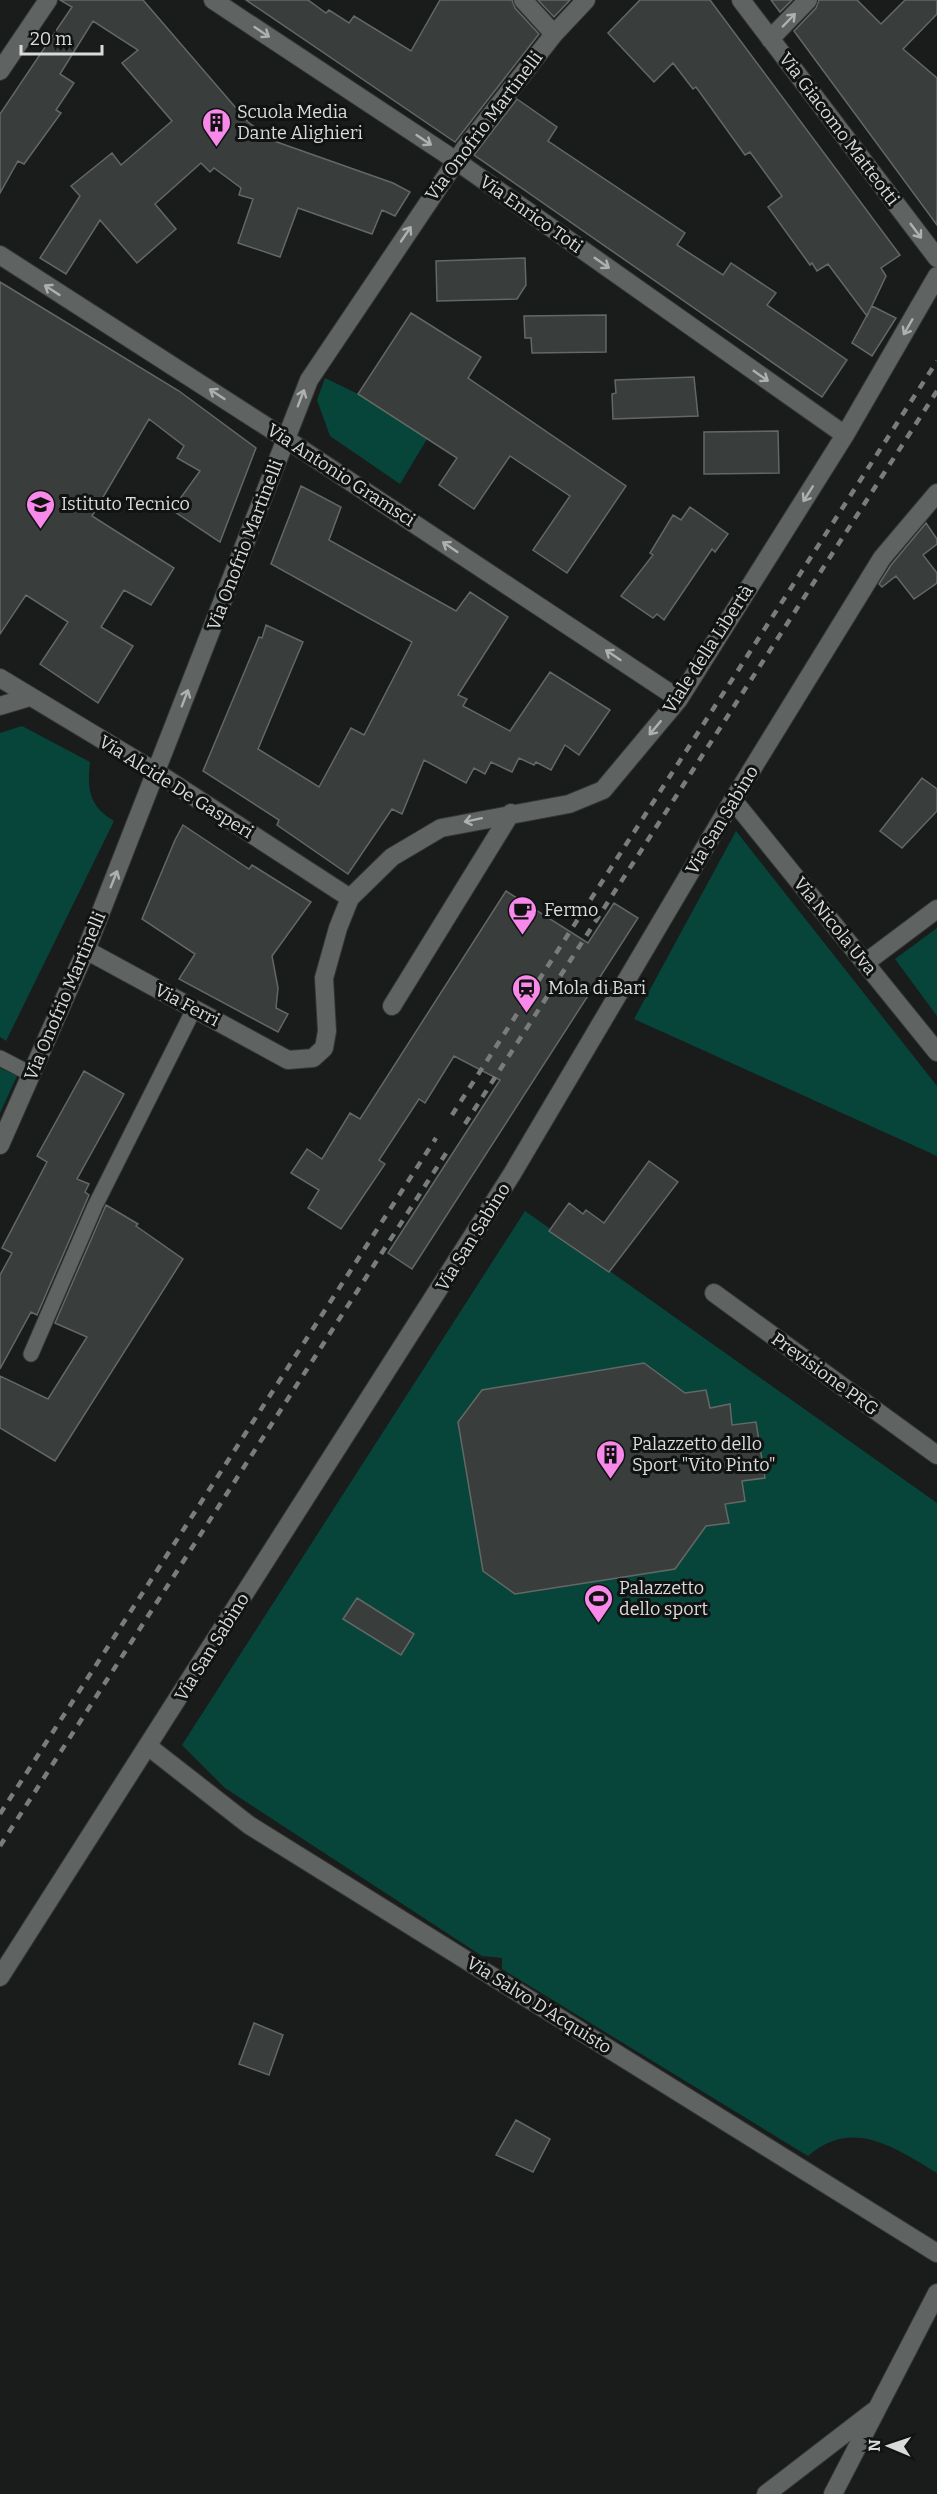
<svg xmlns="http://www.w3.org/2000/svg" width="937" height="2494" font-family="Bitter,serif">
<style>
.green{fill:#07453a}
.building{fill:#393d3c;stroke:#636866;stroke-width:1.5}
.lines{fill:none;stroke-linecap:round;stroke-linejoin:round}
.service-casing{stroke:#343635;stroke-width:17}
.pedestrian-casing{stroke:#343635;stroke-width:20}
.minor-casing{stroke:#343635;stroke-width:20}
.tertiary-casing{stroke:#343635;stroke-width:20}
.service{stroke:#5f6463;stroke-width:15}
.pedestrian{stroke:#5f6463;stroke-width:18}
.minor{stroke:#5f6463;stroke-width:18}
.tertiary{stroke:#5f6463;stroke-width:18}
.rail{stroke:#797c7b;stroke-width:4.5;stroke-dasharray:8 8;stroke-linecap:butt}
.oneway{stroke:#aeb1b0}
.labels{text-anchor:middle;stroke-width:6;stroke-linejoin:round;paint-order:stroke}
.poi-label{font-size:18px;fill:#d9dbda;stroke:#101312;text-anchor:start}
.street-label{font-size:18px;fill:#d9dbda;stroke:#101312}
</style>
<rect width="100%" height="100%" fill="#191c1b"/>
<!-- green -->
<path class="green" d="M325,378L358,394L427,439L400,484L330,436L317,400Z
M22,726L90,762C87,790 89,806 114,821L6,1041L0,1037V733Z
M736,831L937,1086V1156L634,1019Z
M937,928V1016L895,959Z
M0,1068L17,1076L0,1113Z
M525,1211L937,1503V2173C895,2148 853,2117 808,2156L502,1969V1958L482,1956L225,1788L182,1745Z"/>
<!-- building -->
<path class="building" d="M60,0H143L248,122L274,141L393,183L410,192L395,216L382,210L372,234L298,208L280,257L238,243L253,199L239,195L241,188L214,168L210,172L201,163L155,204L176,229L137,263L100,220L66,274L40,258L80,196L71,186L112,153L121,165L172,121L122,63L138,50L93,21L60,74L74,83L56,110L61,113L24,164L18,161L0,193V114L72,7Z
M246,0H308L326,13L329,10L349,23L354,16L411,51L440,0H512L515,8L539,34L455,142Z
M538,0H570L554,17Z
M640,0H710L900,255L881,268L886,276L867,316L828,264L817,271L812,263L810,265L768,207L782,196L750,152L745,155L696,87L693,89L673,63L654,82L608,33Z
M771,0H792L780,12Z
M819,0H857L881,24L905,0H937V14L903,49L937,78V225L794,31L816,8Z
M517,99L557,127L548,141L685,233L677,245L723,275L731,263L776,293L767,305L847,360L822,397L474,155Z
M525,258L526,285L517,299L437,301L436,261Z
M0,282L179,391L256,448L220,542L172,510L200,471L177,458L184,446L149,419L92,516L174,568L151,605L124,590L101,627L133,646L98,703L40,664L68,622L26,595L0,634Z
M872,306L896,318L872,356L852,343Z
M411,313L481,357L468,378L626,486L567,573L533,550L570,496L510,456L474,509L439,485L457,458L358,394Z
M606,315V352L532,353L531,338H525L524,316Z
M694,377L698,416L613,419L612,394L616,393L615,380Z
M778,431L779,473L704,474V432Z
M301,486L341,507L329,540L456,611L470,592L508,617L458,695L467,699L463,706L510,731L550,672L610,710L579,755L565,745L551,770L536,762L534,765L519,758L512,772L491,762L485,774L474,768L466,783L424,760L402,814L392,809L348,874L277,825L279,820L203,771L259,637L262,638L266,625L303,642L258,749L319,787L351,728L364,735L412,642L271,564Z
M690,507L728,534L715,552L712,549L664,620L657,614L653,618L621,596L653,555L650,553L673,515L681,520Z
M926,523L937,539V544L923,555L937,573V583L914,599L896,576L882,587L879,584L891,565Z
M922,778L937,789V811L902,848L880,831Z
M183,825L249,869L252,865L311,902L272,956L278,988L276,1008L288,1014L278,1032L179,979L195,954L142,919L175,840Z
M506,891L588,943L614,903L638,918L412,1269L388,1253L500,1080L454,1056L425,1103L419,1099L379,1160L385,1164L341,1229L308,1208L319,1190L291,1173L307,1149L322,1159L350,1113L360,1119Z
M84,1071L124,1094L77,1179L89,1184L85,1192L89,1195L37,1315L31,1312L0,1369V1275L12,1253L2,1248L47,1162L37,1156Z
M649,1161L678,1182L609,1272L549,1231L569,1203L583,1214L586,1210L604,1223Z
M106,1205L138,1224L136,1226L183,1259L55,1461L0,1428V1376L48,1399L87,1337L55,1323Z
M644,1363L685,1393L706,1390L710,1408L730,1404L732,1425L756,1422L765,1478L742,1481L745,1501L725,1504L729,1523L706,1526L675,1569L515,1594L483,1571L458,1422L482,1390Z
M357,1598L414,1634L401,1655L343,1619Z
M254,2023L283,2035L269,2075L239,2064Z
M516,2120L550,2139L533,2172L496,2155Z"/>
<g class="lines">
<defs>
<path id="service" d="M0,1058L31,1074
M31,1354L95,1206L194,1009"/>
<path id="pedestrian" d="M392,1006L511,813"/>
<path id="minor" d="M213,0L455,160L845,435
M523,0L554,34
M741,0L937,258
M770,39L808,0
M0,71L48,0
M0,255L286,439L679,699
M0,678L156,772L350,898
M0,706L30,697
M733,800L937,1052
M86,950L288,1060L313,1058L324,1048L327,1031L324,978L338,928L350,898L392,857L441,828L569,804L603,790L679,699L845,435L937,276
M865,963L937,909
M0,1145L86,950L309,380L465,148L554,34L586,0
M714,1293L937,1455
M149,1747L249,1825L937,2253
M766,2494L874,2411
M833,2494L937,2293"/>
<path id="tertiary" d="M0,1977L512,1174L733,800L882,558L937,493"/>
</defs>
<!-- service casing -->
<use href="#service" class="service-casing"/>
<!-- pedestrian casing -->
<use href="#pedestrian" class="pedestrian-casing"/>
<!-- minor casing -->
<use href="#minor" class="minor-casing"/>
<!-- tertiary casing -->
<use href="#tertiary" class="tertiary-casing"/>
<!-- service -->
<use href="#service" class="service"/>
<!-- pedestrian -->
<use href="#pedestrian" class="pedestrian"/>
<!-- minor -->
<use href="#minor" class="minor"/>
<!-- tertiary -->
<use href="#tertiary" class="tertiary"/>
<!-- rail -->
<path class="rail" d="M452,1115L937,361
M465,1124L937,391
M0,1814L436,1138
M0,1846L450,1147"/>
</g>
<!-- one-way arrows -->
<defs><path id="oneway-shaft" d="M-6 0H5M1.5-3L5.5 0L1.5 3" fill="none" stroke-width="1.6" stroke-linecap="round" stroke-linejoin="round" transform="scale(1.5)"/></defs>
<g class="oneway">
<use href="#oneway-shaft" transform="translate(789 20) rotate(-46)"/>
<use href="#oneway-shaft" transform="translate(262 32) rotate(34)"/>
<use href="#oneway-shaft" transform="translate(424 140) rotate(34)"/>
<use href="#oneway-shaft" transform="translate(916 231) rotate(53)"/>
<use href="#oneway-shaft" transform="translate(406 234) rotate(-56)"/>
<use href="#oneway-shaft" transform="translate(602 263) rotate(35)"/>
<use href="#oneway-shaft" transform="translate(52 290) rotate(-147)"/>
<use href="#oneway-shaft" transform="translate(908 327) rotate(120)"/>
<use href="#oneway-shaft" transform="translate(761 376) rotate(35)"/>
<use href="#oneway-shaft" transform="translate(217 394) rotate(-147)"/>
<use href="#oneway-shaft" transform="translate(301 398) rotate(-69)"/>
<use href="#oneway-shaft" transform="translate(808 494) rotate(122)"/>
<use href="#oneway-shaft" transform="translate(450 547) rotate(-146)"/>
<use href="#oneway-shaft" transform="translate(613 655) rotate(-146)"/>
<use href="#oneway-shaft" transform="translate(185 698) rotate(-69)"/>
<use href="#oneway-shaft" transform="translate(655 728) rotate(130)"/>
<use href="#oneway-shaft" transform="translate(473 820) rotate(168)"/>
<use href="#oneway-shaft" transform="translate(114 879) rotate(-68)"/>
</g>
<!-- icons -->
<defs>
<symbol id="building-pin" viewBox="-11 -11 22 30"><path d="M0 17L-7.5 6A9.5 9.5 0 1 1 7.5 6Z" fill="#f888ea" stroke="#101312"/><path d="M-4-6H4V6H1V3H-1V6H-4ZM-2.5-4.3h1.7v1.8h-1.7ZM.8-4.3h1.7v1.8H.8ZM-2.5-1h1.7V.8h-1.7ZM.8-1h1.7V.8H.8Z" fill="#111"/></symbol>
<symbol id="school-pin" viewBox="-11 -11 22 30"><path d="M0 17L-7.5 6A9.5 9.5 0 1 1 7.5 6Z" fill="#f888ea" stroke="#101312"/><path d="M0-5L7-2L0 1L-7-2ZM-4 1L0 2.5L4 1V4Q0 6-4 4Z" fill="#111"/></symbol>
<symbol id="cafe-pin" viewBox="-11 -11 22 30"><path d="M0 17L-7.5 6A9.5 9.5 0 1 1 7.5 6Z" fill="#f888ea" stroke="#101312"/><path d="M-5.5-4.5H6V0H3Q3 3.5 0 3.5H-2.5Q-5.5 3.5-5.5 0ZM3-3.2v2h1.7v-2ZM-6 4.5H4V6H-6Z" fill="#111"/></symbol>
<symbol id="station-pin" viewBox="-11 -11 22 30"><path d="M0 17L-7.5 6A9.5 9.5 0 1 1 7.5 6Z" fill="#f888ea" stroke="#101312"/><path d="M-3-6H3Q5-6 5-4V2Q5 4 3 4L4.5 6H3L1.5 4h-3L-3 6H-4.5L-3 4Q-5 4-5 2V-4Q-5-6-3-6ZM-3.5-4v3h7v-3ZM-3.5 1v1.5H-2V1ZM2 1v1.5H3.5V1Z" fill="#111"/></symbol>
<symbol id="stadium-pin" viewBox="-11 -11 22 30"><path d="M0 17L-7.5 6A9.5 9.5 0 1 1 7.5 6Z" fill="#f888ea" stroke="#101312"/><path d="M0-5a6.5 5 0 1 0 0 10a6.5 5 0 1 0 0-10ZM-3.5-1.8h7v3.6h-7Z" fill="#111"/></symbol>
</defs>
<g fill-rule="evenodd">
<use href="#building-pin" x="200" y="106" width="33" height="45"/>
<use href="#school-pin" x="24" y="488" width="33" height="45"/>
<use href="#cafe-pin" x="506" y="894" width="33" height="45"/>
<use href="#station-pin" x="510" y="972" width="33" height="45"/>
<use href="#building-pin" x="594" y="1438" width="33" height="45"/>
<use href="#stadium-pin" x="582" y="1582" width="33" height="45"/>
</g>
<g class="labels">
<!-- poi labels -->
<g class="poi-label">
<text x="237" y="118">Scuola Media<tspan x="237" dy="21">Dante Alighieri</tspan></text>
<text x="61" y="510">Istituto Tecnico</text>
<text x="544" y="916">Fermo</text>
<text x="548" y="994">Mola di Bari</text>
<text x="632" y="1450">Palazzetto dello<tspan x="632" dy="21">Sport "Vito Pinto"</tspan></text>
<text x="619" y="1594">Palazzetto<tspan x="619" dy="21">dello sport</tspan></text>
</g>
<!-- street labels -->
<g class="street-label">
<text transform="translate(484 126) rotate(-53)" y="6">Via Onofrio Martinelli</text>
<text transform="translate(839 129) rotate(53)" y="6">Via Giacomo Matteotti</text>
<text transform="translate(531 214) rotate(35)" y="6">Via Enrico Toti</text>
<text transform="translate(341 475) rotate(33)" y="6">Via Antonio Gramsci</text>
<text transform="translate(245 545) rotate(-69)" y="6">Via Onofrio Martinelli</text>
<text transform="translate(708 649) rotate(-57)" y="6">Viale della Libertà</text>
<text transform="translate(176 787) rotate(32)" y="6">Via Alcide De Gasperi</text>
<text transform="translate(722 820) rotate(-59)" y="6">Via San Sabino</text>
<text transform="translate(835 926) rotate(51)" y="6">Via Nicola Uva</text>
<text transform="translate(65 996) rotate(-67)" y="6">Via Onofrio Martinelli</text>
<text transform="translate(187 1005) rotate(28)" y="6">Via Ferri</text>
<text transform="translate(473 1237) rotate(-58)" y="6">Via San Sabino</text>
<text transform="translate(825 1374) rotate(36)" y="6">Previsione PRG</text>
<text transform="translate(212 1647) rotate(-58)" y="6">Via San Sabino</text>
<text transform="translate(539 2005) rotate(32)" y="6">Via Salvo D'Acquisto</text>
</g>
</g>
<!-- north arrow -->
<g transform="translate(889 2446) rotate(272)" stroke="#101312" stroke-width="4.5" paint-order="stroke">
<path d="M0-4.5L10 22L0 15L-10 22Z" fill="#d9dbda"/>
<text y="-9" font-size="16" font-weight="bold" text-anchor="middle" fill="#d9dbda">N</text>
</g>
<!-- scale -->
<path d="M21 45v9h81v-9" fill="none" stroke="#d9dbda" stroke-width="3"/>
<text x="30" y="45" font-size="18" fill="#d9dbda" stroke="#101312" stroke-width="4.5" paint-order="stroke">20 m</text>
</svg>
